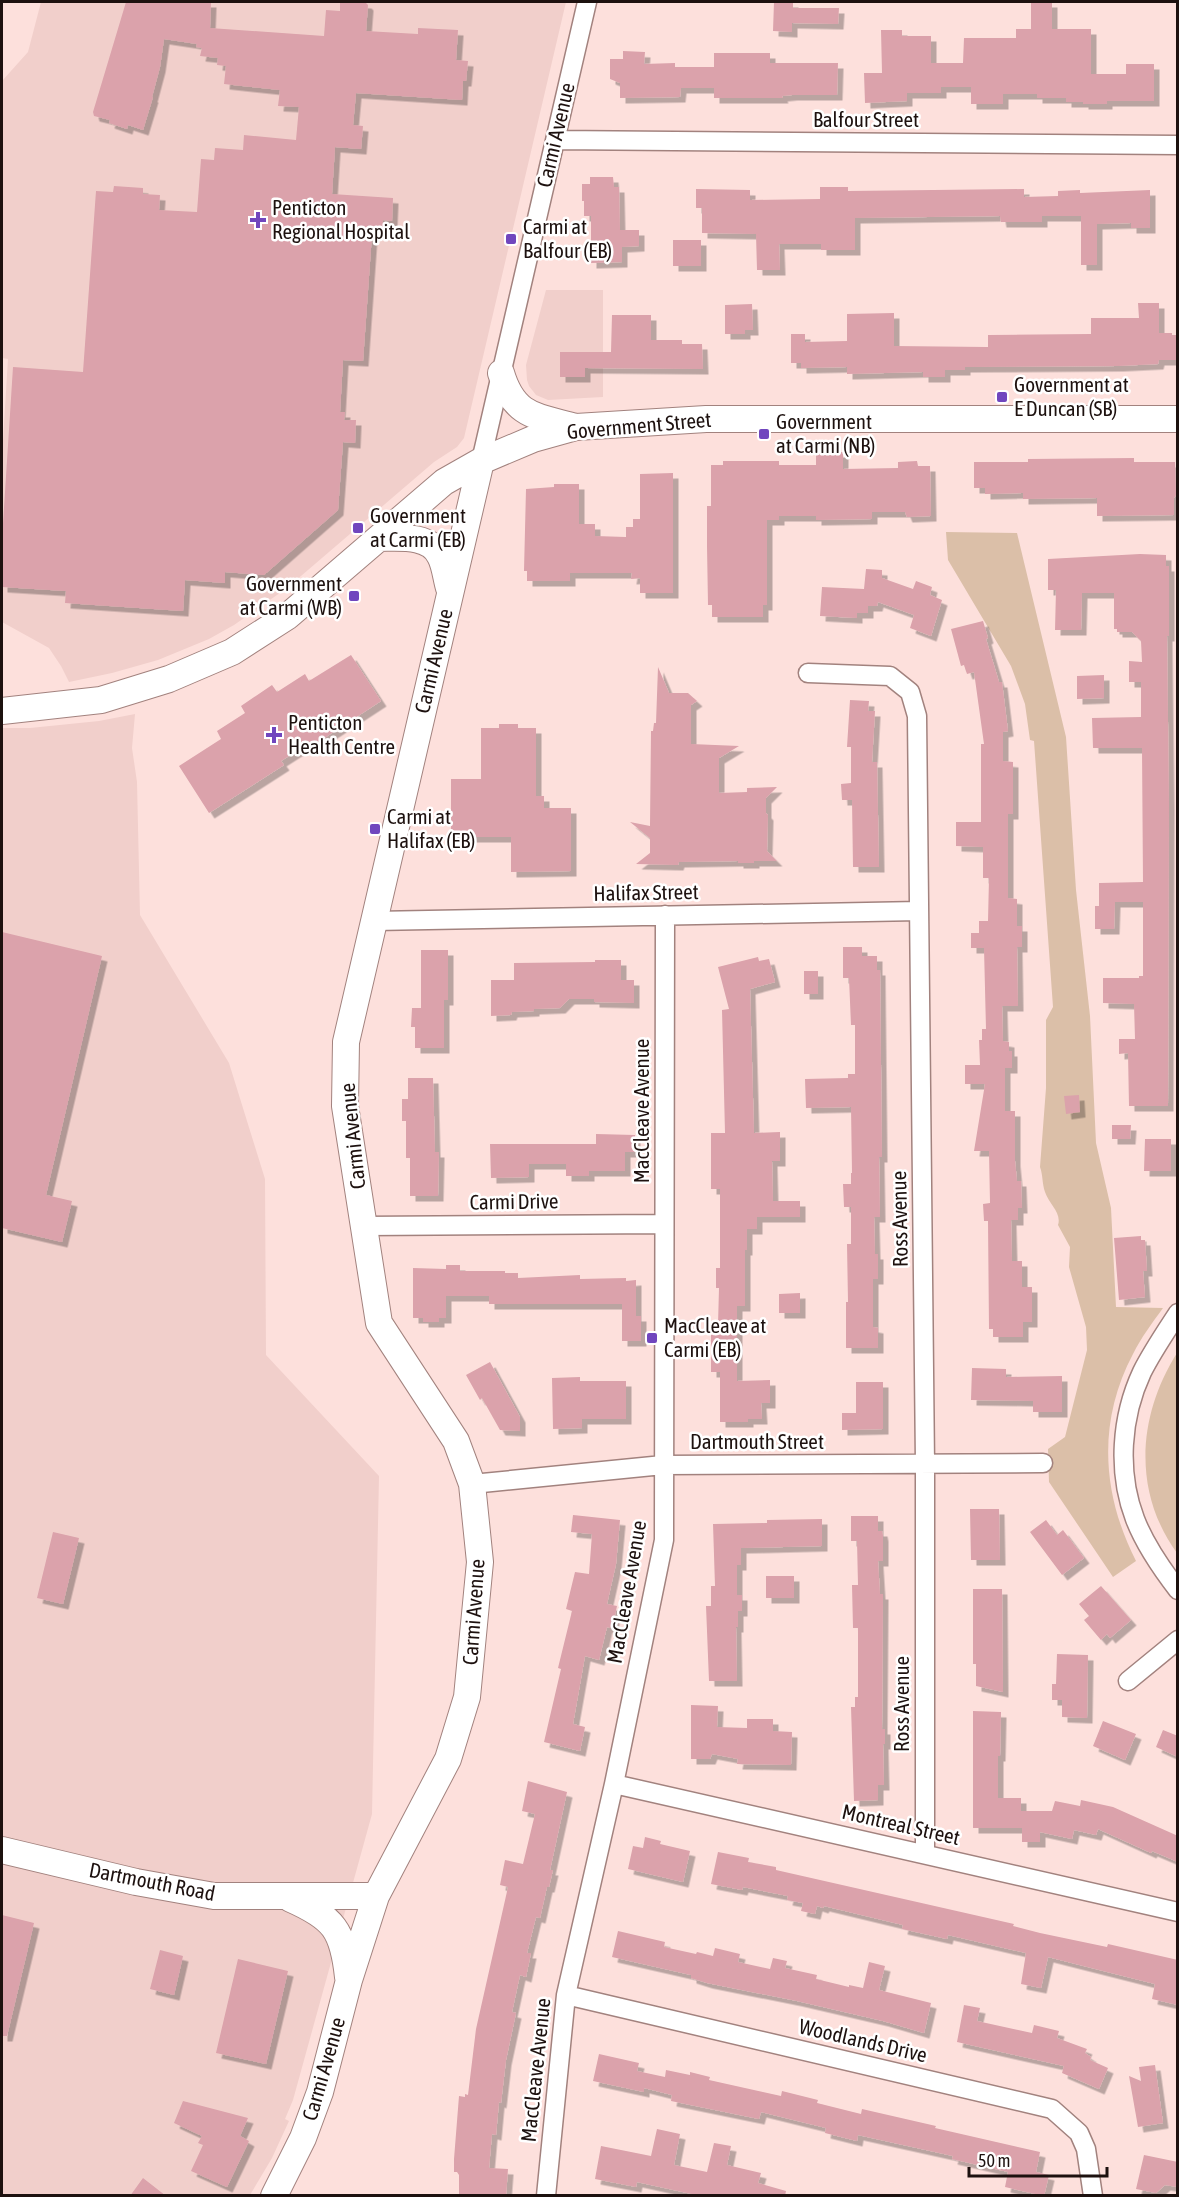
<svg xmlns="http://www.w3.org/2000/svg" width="1179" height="2197" font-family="'Asap Condensed',sans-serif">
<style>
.built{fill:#f1cfcb}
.green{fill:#dbbfa8}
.building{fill:#dba2ab;filter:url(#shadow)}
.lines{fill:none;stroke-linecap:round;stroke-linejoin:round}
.street-casing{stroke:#a2827e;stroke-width:21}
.secondary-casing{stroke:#a2827e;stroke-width:28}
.street{stroke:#fff;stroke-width:18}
.secondary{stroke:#fff;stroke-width:26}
.poi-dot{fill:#7046be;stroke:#fff;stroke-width:2}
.labels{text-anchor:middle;stroke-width:5;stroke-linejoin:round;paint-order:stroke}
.street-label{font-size:21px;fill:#1d110f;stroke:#fff}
.poi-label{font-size:21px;fill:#1d110f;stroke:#fff;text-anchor:start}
</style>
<defs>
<filter id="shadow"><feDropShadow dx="5.5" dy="5.5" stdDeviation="0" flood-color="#0004"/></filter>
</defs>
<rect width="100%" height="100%" fill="#fde0dc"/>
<!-- built -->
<path class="built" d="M41,2H566L464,438L457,447L434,462L287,588L234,625L209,639L158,660L112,673L69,682L61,666L49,648L2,622V456L8,359L2,358V81L28,52Z
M546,290H603V397L548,400L536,395L529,386L527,380L526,365Z
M135,714L132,748L137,782L140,915L229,1063L265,1179L266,1355L379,1476L372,1814L293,2100L285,2119L289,2121L272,2158L250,2195L2,2196V728H30L99,721Z"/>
<!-- green -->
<path class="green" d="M946,532L1017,533L1066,737L1076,890L1090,1016L1096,1143L1111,1208L1116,1307L1163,1308C1152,1323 1141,1338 1133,1354C1097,1422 1102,1494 1136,1561L1113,1577L1049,1482L1048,1449L1065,1437L1087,1350L1086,1327L1069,1267L1070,1247L1058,1225C1062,1213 1049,1204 1045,1192C1042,1184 1043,1175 1040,1167L1046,1088V1020L1053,1007L1034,741L1030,740L1025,704L1011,666L948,560Z
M1177,1353V1553C1132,1491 1138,1415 1177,1353Z"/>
<!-- building -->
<path class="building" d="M126,2H211L210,28L324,36L326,10L340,11V3L343,2L366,3L368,5L366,31L418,34V28L458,30L456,60L468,61L466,81H463L462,100L356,93L353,125L363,126L361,149L335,147L332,194L393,198L392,221L383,220L382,234H372L363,361L343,360L340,412H345L344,420H356L355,443L343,442L338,510L264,575L225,572V583L185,580L183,611L65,603L66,591L2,587V539L13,367L83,372L96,191L113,192L114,186L143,188V194L160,195L159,210L197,212L201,159L214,160L215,148L243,150L244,135L296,140L299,107L278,106L280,90L224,84L226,66L217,65L218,58L200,56L202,48L196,47L197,44L164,39L160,67L152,97H153L143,130L128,125L127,129L109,123L110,120L94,116L93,112Z
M774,2H793V8H839L838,24L792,23V32L773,31Z
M1031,2H1052V29H1091V74H1126V64H1154V101H1107V104H1083V102H1066V98H1037V94H1003V104H971V87H941V93H907V101L865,103L864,73H882L881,30H902V36H931V63H963L964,38H1016V29H1031Z
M623,51L645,52L644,64L675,63V67H714V53H770V63H838L837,95H792L782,96L783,98H714V88H681L680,97L620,98V83L610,79V59H623Z
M590,177H613L614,187H619L620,230H639V246L622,247V262L591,263V216H584V201H582V184H590Z
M820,187H848V191L1024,189V197L1058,196V191L1080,190V193L1150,190V228H1131V223L1097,224V265H1081V216H1042V222H1001L1000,216L855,218V250H821V244H779L780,270H757L756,234L702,233V208H696V189L750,190V200L820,199Z
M673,240H701V266H673Z
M1138,303H1159V333H1172V335H1178V360H1159L1158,364L1118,366L965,367V370H945V377H923V372L847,374V367L801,368V363H791V334H805V342L847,341V314L894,313V346L988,347V335L1091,334V318H1139Z
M752,304L753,330H745V334H725V305Z
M612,315H651V340H682V344H702L703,369L585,368V377H560V352H611Z
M816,452H843V469L898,468V462L917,461L918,466H930L931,516L907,517L905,512H872V519L816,520V516H779V520H767V605H763V617H712V605H708L707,546V506H711V465H723V461H779V465H816Z
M1134,458V462H1175L1176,495L1174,498V515L1097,516V498L1023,499V493L985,494V488H974V462H1028V459Z
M673,473V593H640V578L631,579L632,573H570V581H527V571H524L526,489L554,487V484H579V524H595V536L626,537V527H633V519H640V474Z
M1140,554L1166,555V566H1169V636H1167L1169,805L1168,1106H1129L1128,1053L1119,1054V1039H1135L1134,1004L1103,1003V978H1139V976H1143V902H1115L1114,929H1095V906H1099V883L1143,882L1142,748H1093L1092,718L1141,717V682H1129V661L1142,662L1141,641L1132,632H1117V629H1114V593H1082L1081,630H1055L1056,590H1048V559Z
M866,569L882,570V578L913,589L916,581L932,587L930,595L942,600L931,636L910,628L914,615L878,602L877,606H868V613H857V618L820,616L822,587L864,589Z
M983,621L988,638L986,639L999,682H1002L1008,731L1003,732V761L1013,762V814H1008V898L1017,899V926H1022V947H1017L1018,1006H1002L1003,1041L1009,1042V1051H1012V1068H1005V1111H1015V1161L1017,1181H1021L1022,1208H1018V1220H1011L1012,1261H1022V1287H1032V1322H1023V1337H993V1329H989L988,1221H984L983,1204L990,1203L989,1151H974L985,1084H965V1065H980L979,1040H982V1029H986L984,948H971V933H979V921H988L989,878H983V847L956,846V822H981V744H984L974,672L967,674L964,665L961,666L951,629Z
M351,655L381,701L309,748L306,745L281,761L284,765L209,813L179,766L221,739L217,731L245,713L241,706L272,685L277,692L305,674L309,681Z
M658,667L669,693H688L697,701L691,705V744L739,746L719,758V793L747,792V788L777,787L766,798V813L768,815L767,851L777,861H754V863H738V861L679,862L678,865L636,864L650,853V838L630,822L650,826L651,731H653L654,723H656Z
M1104,675V698L1077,699V676Z
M850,700L869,701L868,711H875L872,762H877L879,867H853L852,800H842L841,784L851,783V747H847Z
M499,724H518V728H536V796H544V808H571V871L511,872V837H451V779H481V728H499Z
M2,932L102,956L46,1195L72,1201L62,1242L2,1228Z
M843,947H862V956H877V970H880L882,1157H879L880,1217H874L875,1254H878V1279H873V1327L878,1328V1348H846V1302H848L847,1244H851V1207H844L843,1184H851V1173H852L851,1107L806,1108L805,1079L848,1078V1074H855V1025H851L849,978H843Z
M421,950H448V1000H444V1048H415V1027H411L412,1008H421Z
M758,957L759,961L769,959L775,982L750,989L754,1133L780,1132V1161H772L773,1201H800V1217H757V1229H747V1250H745V1306H737V1381L770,1380V1403H761L762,1419H748V1422H720V1372H711V1325H718L719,1288H716V1268H720V1189H711V1133H725L722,1010L729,1009L718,967Z
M595,960H621V980H634V1003L594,1002V999H569L560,1008L534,1009V1011L512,1012L511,1015L491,1016V980H514V963L595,962Z
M804,971H818V994H804Z
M408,1078H433L435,1152H439L438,1196H410V1158H406V1121H402V1099H408Z
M1079,1095L1080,1112L1066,1114L1064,1096Z
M1112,1125H1131L1130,1139H1112Z
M596,1134L635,1135V1152H625V1171H589V1176H566V1164H529V1177L491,1178L490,1144H596Z
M1145,1139H1171V1171H1144Z
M1141,1236V1240H1145L1147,1271H1143L1145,1297L1119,1300L1114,1238Z
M446,1265H460V1271H505V1273H518V1278L580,1275V1279L626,1278V1281L636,1280V1316H641V1341H622V1304H489V1296H446V1318H439V1322H423V1318H413V1268L446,1269Z
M800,1293V1313H779V1294Z
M490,1362L520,1417V1431L500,1430L482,1398L480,1400L466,1375Z
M972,1368L1006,1369V1377L1062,1376V1412H1033V1401L971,1400Z
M580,1377V1381H626V1419H582V1428L553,1429L552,1378Z
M856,1382H883V1429L842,1430V1413H856Z
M970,1509H999L1000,1560H971Z
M573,1515L620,1520L616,1564L607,1604L617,1606L613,1624H611L610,1628L607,1627L599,1660L585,1656L573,1724L585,1727L580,1751L544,1742L561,1669L558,1668L572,1611L566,1609L575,1572L589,1574L592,1534L571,1532Z
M851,1516H878V1531H882L883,1536V1561H878L880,1594H883L882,1729H885V1744H883L884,1785H878V1800L854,1801L851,1707H855V1697H858V1628H853L852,1585H858L857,1541H851Z
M822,1519V1546L741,1548V1565H737V1595H742V1611H738V1627H736L737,1681H709L706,1606H711V1586H715L713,1524L767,1523V1520Z
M1046,1520L1057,1535L1063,1530L1084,1558L1062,1575L1030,1532Z
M53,1532L79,1538L63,1604L37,1598Z
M766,1576H794V1598H766Z
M1101,1586L1131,1620L1110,1638L1107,1634L1101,1640L1084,1620L1089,1616L1079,1604Z
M973,1589H1002L1003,1692L976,1686V1664H973Z
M1057,1654L1088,1655L1087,1718L1062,1717V1700H1052V1684H1056Z
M691,1705L718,1706L717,1727L747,1728V1719H773V1731L792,1732L791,1765L737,1764L738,1759L712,1754L710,1759H691Z
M973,1711L1001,1712L1000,1756H998V1798H1021V1811H1052L1055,1801L1080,1806L1081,1800L1113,1807L1178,1836V1862L1152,1851L1151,1853L1098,1829L1096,1835L1074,1830L1072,1839L1040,1832V1842H1022V1828H973Z
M1103,1721L1136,1734L1125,1760L1093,1746Z
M1163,1730L1178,1736V1757L1156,1747Z
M528,1781L567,1792L550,1870H553L549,1887H547L540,1918L536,1917L527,1953H531L526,1977L520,1975L512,2012L516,2013L506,2060L501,2103L499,2102L496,2135L492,2134L489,2168L508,2169L506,2196H459V2175L457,2172H454V2159L459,2096L465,2097V2094L468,2095L476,2029L508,1887L500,1885L505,1860L523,1864L535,1814L522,1811Z
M645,1837L661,1841L660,1844L690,1851L683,1882L628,1869L633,1846L643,1848Z
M718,1852L749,1858L748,1862L776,1867V1870L1014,1924L1013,1926L1040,1933L1107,1947L1108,1944L1178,1960V2005L1152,1999L1155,1984L1048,1957L1041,1988L1021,1984L1026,1953L948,1935L947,1939L902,1929L903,1925L824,1906L823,1908L817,1906L815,1914L801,1911L803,1903L787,1900L788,1896L743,1887L742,1890L711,1884Z
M2,1915L34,1923L7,2036H2Z
M618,1931L665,1942L664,1947L696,1954L697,1952L713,1956L715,1948L740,1954L738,1962L770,1969L773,1958L787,1961L785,1968L817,1975L816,1979L849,1987V1985L863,1988L869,1962L885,1966L879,1990L931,2003L924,2033L883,2021L797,2001L707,1983L691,1978V1975L612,1957Z
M160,1950L183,1956L174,1995L150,1989Z
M238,1959L288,1971L266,2064L216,2053Z
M964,2005L980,2008L977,2021L1032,2033L1034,2025L1059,2031L1057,2038L1087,2049L1085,2053L1091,2057L1090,2060L1108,2068L1099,2089L1062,2073L1064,2066L957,2042Z
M599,2054L639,2063L637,2071L665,2077L666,2070L690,2075V2072L710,2077L709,2080L781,2096L782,2091L818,2100L817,2103L861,2114L862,2109L936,2126L935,2128L1040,2152L1036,2172L1049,2175L1044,2196L1005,2187L1008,2172L952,2159L953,2156L858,2135L857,2141L825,2133L826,2128L761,2112L759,2119L671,2101L672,2095L644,2088V2092L593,2081Z
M1155,2065L1163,2123L1138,2127L1129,2076L1141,2081L1139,2067Z
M183,2101L248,2118L240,2136L249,2141L227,2187L191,2171L203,2145L198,2143L202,2136L174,2123Z
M657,2129L680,2134L674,2165L707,2172L714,2143L731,2146L727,2165L761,2173L758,2183L786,2191L785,2196H701L637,2182L636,2187L595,2179L601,2146L651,2156Z
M1144,2155L1178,2162V2187L1165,2185L1156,2193L1136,2189Z
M143,2178L166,2196H130Z"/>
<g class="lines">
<defs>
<path id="street" d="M555,140L1178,145
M481,461L587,2
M808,673L890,676L910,692L917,716L925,1464V1853
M374,921L919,911
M364,1226L664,1224
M1178,1313C1165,1333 1152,1352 1142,1372C1121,1417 1117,1472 1135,1519C1145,1545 1161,1568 1178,1590
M472,1484L663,1465L1043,1463
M1128,1681L1178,1640
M614,1784L1178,1912
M566,1995L1052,2109L1079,2133L1086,2149L1093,2196
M546,2196L566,1995L614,1784L664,1540L665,915"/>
<path id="secondary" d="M501,373C514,417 536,416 576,427
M379,538C398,538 430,534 440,556C445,565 446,578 449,588
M2,711L101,700L169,679L232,652L288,616L444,482L481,461L533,439L576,427L706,419H1178
M2,1850L136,1882L214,1896H376
M291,1899C334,1918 343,1930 348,1977
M274,2196L303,2138L320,2092L349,1980L376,1896L448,1759L467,1697L480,1562L472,1484L456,1441L379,1323L345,1106L346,1042L481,461"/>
</defs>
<!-- street casing -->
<use href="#street" class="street-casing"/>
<!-- secondary casing -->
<use href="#secondary" class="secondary-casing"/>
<!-- street -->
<use href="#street" class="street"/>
<!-- secondary -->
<use href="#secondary" class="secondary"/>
</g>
<!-- markers -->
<g class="poi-dot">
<path d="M255 211h6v6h6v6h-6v6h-6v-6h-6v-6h6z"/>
<rect x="505" y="233" width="12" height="12" rx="3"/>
<rect x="996" y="391" width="12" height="12" rx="3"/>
<rect x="758" y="428" width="12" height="12" rx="3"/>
<rect x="352" y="522" width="12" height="12" rx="3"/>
<rect x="348" y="590" width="12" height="12" rx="3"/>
<path d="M271 726h6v6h6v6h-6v6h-6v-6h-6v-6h6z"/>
<rect x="369" y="823" width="12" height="12" rx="3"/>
<rect x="646" y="1332" width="12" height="12" rx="3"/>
</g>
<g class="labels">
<!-- street labels -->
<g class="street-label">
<text x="866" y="127">Balfour Street</text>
<text transform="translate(556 135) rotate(-77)" y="7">Carmi Avenue</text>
<text transform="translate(639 426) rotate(-5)" y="7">Government Street</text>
<text transform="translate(434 661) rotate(-77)" y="7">Carmi Avenue</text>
<text transform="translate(646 893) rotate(-1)" y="7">Halifax Street</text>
<text transform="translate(642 1111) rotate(-90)" y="7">MacCleave Avenue</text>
<text transform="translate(353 1136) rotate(-96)" y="7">Carmi Avenue</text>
<text transform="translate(514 1202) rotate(-1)" y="7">Carmi Drive</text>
<text transform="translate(900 1219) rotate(-91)" y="7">Ross Avenue</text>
<text x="757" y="1449">Dartmouth Street</text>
<text transform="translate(627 1592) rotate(-80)" y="7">MacCleave Avenue</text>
<text transform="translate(474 1612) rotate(-86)" y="7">Carmi Avenue</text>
<text transform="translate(902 1704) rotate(-90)" y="7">Ross Avenue</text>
<text transform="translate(901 1825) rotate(13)" y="7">Montreal Street</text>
<text transform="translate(152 1882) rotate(11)" y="7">Dartmouth Road</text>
<text transform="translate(863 2041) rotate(13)" y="7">Woodlands Drive</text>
<text transform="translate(324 2069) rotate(-74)" y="7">Carmi Avenue</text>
<text transform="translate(536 2070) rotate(-84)" y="7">MacCleave Avenue</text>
</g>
<!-- poi labels -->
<g class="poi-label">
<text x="272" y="215">Penticton<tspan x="272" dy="24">Regional Hospital</tspan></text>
<text x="523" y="234">Carmi at<tspan x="523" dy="24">Balfour (EB)</tspan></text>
<text x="1014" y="392">Government at<tspan x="1014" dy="24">E Duncan (SB)</tspan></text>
<text x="776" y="429">Government<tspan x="776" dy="24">at Carmi (NB)</tspan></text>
<text x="370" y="523">Government<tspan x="370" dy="24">at Carmi (EB)</tspan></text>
<text x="342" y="591" text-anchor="end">Government<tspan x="342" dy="24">at Carmi (WB)</tspan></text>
<text x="288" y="730">Penticton<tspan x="288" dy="24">Health Centre</tspan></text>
<text x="387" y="824">Carmi at<tspan x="387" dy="24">Halifax (EB)</tspan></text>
<text x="664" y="1333">MacCleave at<tspan x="664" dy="24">Carmi (EB)</tspan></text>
</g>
</g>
<!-- border -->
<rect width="1179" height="2197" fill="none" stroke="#1d110f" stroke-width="6"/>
<!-- scale -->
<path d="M969 2167v9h138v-9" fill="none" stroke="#1d110f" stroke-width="3"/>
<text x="978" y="2167" font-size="18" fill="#1d110f" stroke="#ffffff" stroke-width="4.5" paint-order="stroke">50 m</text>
</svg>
